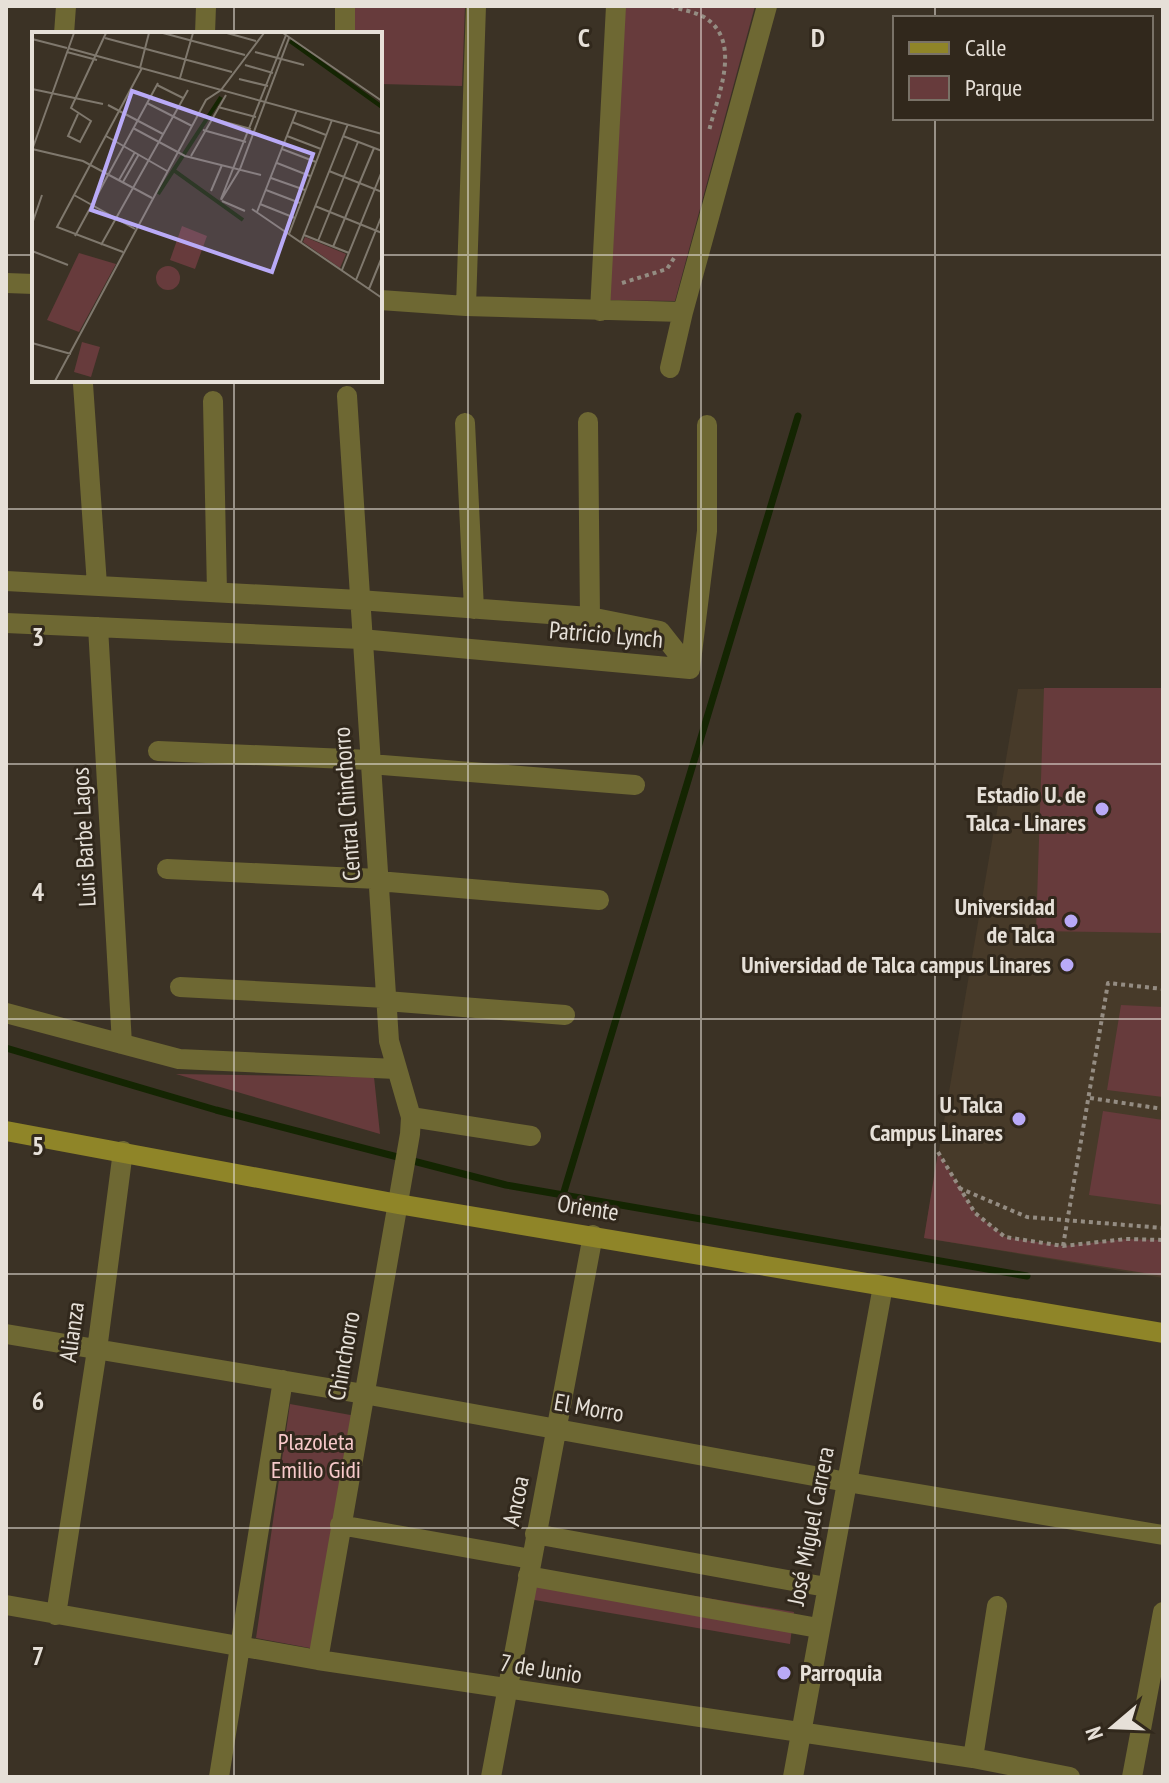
<svg xmlns="http://www.w3.org/2000/svg" width="1169" height="1783" font-family="'PT Sans Narrow',sans-serif">
<style>
.built{fill:#473a29}
.green{fill:#673b3c}
.lines{fill:none;stroke-linecap:round;stroke-linejoin:round}
.stream{stroke:#142502;stroke-width:7}
.path{stroke:#948c82;stroke-width:4;stroke-dasharray:4 4;stroke-linecap:butt}
.street{stroke:#6e6833;stroke-width:20}
.secondary{stroke:#8f8528;stroke-width:20}
.grid{fill:none;stroke:#e6e0d8;stroke-width:2;stroke-opacity:0.55}
.poi-dot{fill:#b9aaf7;stroke:#31281c;stroke-width:3}
.labels{text-anchor:middle;stroke-width:6;stroke-linejoin:round;paint-order:stroke}
.street-label{font-size:24px;fill:#e6e0d8;stroke:#31281c}
.poi-label{font-size:24px;font-weight:bold;fill:#e6e0d8;stroke:#31281c;text-anchor:end}
.park-label{font-size:24px;fill:#f8c9ca;stroke:#31281c}
.inset-river{fill:none;stroke:#142502;stroke-width:4}
.inset-road{fill:none;stroke:#7f786d;stroke-width:2}
.view{fill:#b9aaf7;fill-opacity:0.15;stroke:#b9aaf7;stroke-width:4}
.inset-edge{fill:none;stroke:#e6e0d8;stroke-width:4}
.grid-label{font-size:26px;text-anchor:middle;font-weight:bold;fill:#e6e0d8;stroke:#31281c;stroke-width:6;stroke-linejoin:round;paint-order:stroke}
</style>
<rect width="100%" height="100%" fill="#3b3225"/>
<!-- built -->
<path class="built" d="M1163,688V1278L924,1238L1018,689Z"/>
<!-- green -->
<path class="green" d="M354,6H465L462,86L380,84V34H354Z
M625,6H755L675,301L609,300Z
M1044,688H1163V933L1036,931Z
M1121,1005L1163,1007V1097L1107,1090Z
M176,1074L374,1077L380,1134Z
M1103,1111L1163,1120V1205L1089,1195Z
M938,1152L975,1213L1005,1237L1063,1246L1126,1239L1163,1240V1276L924,1238Z
M290,1404L356,1416L315,1649L256,1638Z
M534,1570L794,1612L790,1644L529,1599Z"/>
<g class="lines">
<!-- stream -->
<path class="stream" d="M6,1048L216,1110L506,1185L1027,1276
M563,1195L798,416"/>
<!-- path -->
<path class="path" d="M671,6C681,10 698,12 707,19C742,44 717,97 709,131
M622,283L667,269L676,255
M1090,1098L1163,1109
M938,1152L975,1213L1005,1237L1063,1246L1126,1239L1163,1240
M959,1188L1027,1217L1163,1228
M1063,1246L1108,983L1163,989"/>
<!-- street -->
<path class="street" d="M64,34L66,6
M205,34L206,6
M345,34V6
M6,283L34,284
M380,300L466,306L683,312
M466,306L476,6
M600,311L616,6
M670,368L683,312L767,6
M83,384L97,585
M213,401L217,592
M588,422L590,617
M465,423L474,609
M6,581L359,600L590,617L660,631L690,669
M6,623L361,639L690,669
M98,627L122,1044
M690,669L707,531V425
M158,751L370,760
M370,764L635,785
M167,869L378,879
M378,881L599,900
M180,987L386,998
M386,1001L565,1015
M6,1013L179,1059L396,1069
M411,1117L531,1136
M6,1334L364,1394L847,1482L1163,1535
M340,1525L531,1559
M535,1534L826,1587
M528,1576L818,1628
M6,1605L318,1660L973,1758L1070,1777
M56,1615L97,1350L123,1151
M318,1660L410,1134L411,1117L389,1041L347,396
M973,1758L997,1606
M219,1777L283,1380
M491,1777L593,1235
M793,1777L883,1286
M1132,1777L1163,1612"/>
<!-- secondary -->
<path class="secondary" d="M6,1131L398,1204L1163,1333"/>
</g>
<!-- grid -->
<path class="grid" d="M234,6V34M468,6V1777M701,6V1777M935,6V18M935,118V1777M6,255H34M380,255H1163M234,380V1777M6,509H1163M6,764H1163M6,1019H1163M6,1274H1163M6,1528H1163"/>
<!-- markers -->
<g class="poi-dot">
<circle cx="1102" cy="809" r="8"/>
<circle cx="1071" cy="921" r="8"/>
<circle cx="1067" cy="965" r="8"/>
<circle cx="1019" cy="1119" r="8"/>
<circle cx="784" cy="1673" r="8"/>
</g>
<g class="labels">
<!-- street labels -->
<g class="street-label">
<text transform="translate(606 635) rotate(5)" y="8">Patricio Lynch</text>
<text transform="translate(347 804) rotate(-94)" y="8">Central Chinchorro</text>
<text transform="translate(84 837) rotate(-93)" y="8">Luis Barbe Lagos</text>
<text transform="translate(588 1208) rotate(9)" y="8">Oriente</text>
<text transform="translate(72 1332) rotate(-82)" y="8">Alianza</text>
<text transform="translate(344 1356) rotate(-80)" y="8">Chinchorro</text>
<text transform="translate(589 1408) rotate(10)" y="8">El Morro</text>
<text transform="translate(516 1501) rotate(-78)" y="8">Ancoa</text>
<text transform="translate(811 1526) rotate(-79)" y="8">José Miguel Carrera</text>
<text transform="translate(541 1669) rotate(9)" y="8">7 de Junio</text>
</g>
<!-- poi labels -->
<g class="poi-label">
<text x="1086" y="803">Estadio U. de<tspan x="1086" dy="28">Talca - Linares</tspan></text>
<text x="1055" y="915">Universidad<tspan x="1055" dy="28">de Talca</tspan></text>
<text x="1051" y="973">Universidad de Talca campus Linares</text>
<text x="1003" y="1113">U. Talca<tspan x="1003" dy="28">Campus Linares</tspan></text>
<text x="800" y="1681" text-anchor="start">Parroquia</text>
</g>
<!-- park labels -->
<g class="park-label">
<text x="316" y="1450">Plazoleta<tspan x="316" dy="28">Emilio Gidi</tspan></text>
</g>
</g>
<!-- overview -->
<g transform="translate(32 32)">
<rect width="350" height="350" fill="#3b3225"/>
<path d="M150,194L175,204L163,237L138,228ZM273,205L314,222L308,236L271,210ZM47,221L84,232L47,300L15,288ZM124 246a12 12 0 1 1 24 0a12 12 0 1 1-24 0ZM50,310L68,315L59,345L42,340Z" fill="#673b3c"/>
<path class="inset-river" d="M258,9L350,75M140,137L211,188M126,162L189,65"/>
<path class="inset-road" d="M131,1L213,23M195,1L224,9M251,1L350,69M73,6L200,40M0,7L35,16M36,16L350,102M35,20L65,28M223,20L272,33M213,33L241,41M108,36L117,1M148,46L161,1M207,47L236,54M125,53L151,66M0,57L71,72M115,71L160,94M76,73L131,102M186,75L224,85M46,82L36,104L48,110L59,89L39,76L74,1M178,86L219,97M260,90L294,103M101,96L153,124L229,143M171,98L214,110M74,104L135,139M255,104L289,117M311,104L350,119M0,117L51,129L120,166M250,117L284,130M0,118L42,1M159,124L194,63M245,131L278,144M297,139L350,160M239,146L273,158M87,148L103,120M91,150L107,122M234,158L268,171M179,159L190,133M42,163L103,197M189,167L254,3M189,168L208,137L257,6M190,169L213,179M228,172L263,186M283,174L350,201M220,177L350,266M225,180L265,78M0,192L10,163M257,202L300,88M272,203L317,221M43,204L126,51M286,209L326,110M269,210L316,92M69,213L156,58M301,215L342,116M0,219L36,233M91,220L25,195L110,36M310,238L350,139M324,248L350,183M337,257L350,225M0,311L39,322M23,349L174,68L189,58L232,1"/>
<path class="view" d="M100,59L281,122L240,240L59,178Z"/>
<rect width="350" height="350" class="inset-edge"/>
</g>
<g class="grid-label">
<text x="584" y="47">C</text>
<text x="818" y="47">D</text>
<text x="38" y="646">3</text>
<text x="38" y="901">4</text>
<text x="38" y="1155">5</text>
<text x="38" y="1410">6</text>
<text x="38" y="1665">7</text>
</g>
<!-- border -->
<rect width="1169" height="1783" fill="none" stroke="#e6e0d8" stroke-width="16"/>
<!-- legend -->
<rect x="893" y="16" width="260" height="104" fill="#31281c" stroke="#797267" stroke-width="2"/>
<rect x="909" y="42" width="40" height="12" fill="#8f8528" stroke="#797267" stroke-width="2"/>
<text x="965" y="56" font-size="24" fill="#e6e0d8">Calle</text>
<rect x="909" y="76" width="40" height="24" fill="#673b3c" stroke="#797267" stroke-width="2"/>
<text x="965" y="96" font-size="24" fill="#e6e0d8">Parque</text>
<!-- north arrow -->
<g transform="translate(1113 1727) rotate(251)" stroke="#31281c" stroke-width="6" paint-order="stroke">
<path d="M0-6L14 30L0 20L-14 30Z" fill="#e6e0d8"/>
<text y="-12" font-size="22" font-weight="bold" text-anchor="middle" fill="#e6e0d8">N</text>
</g>
</svg>
